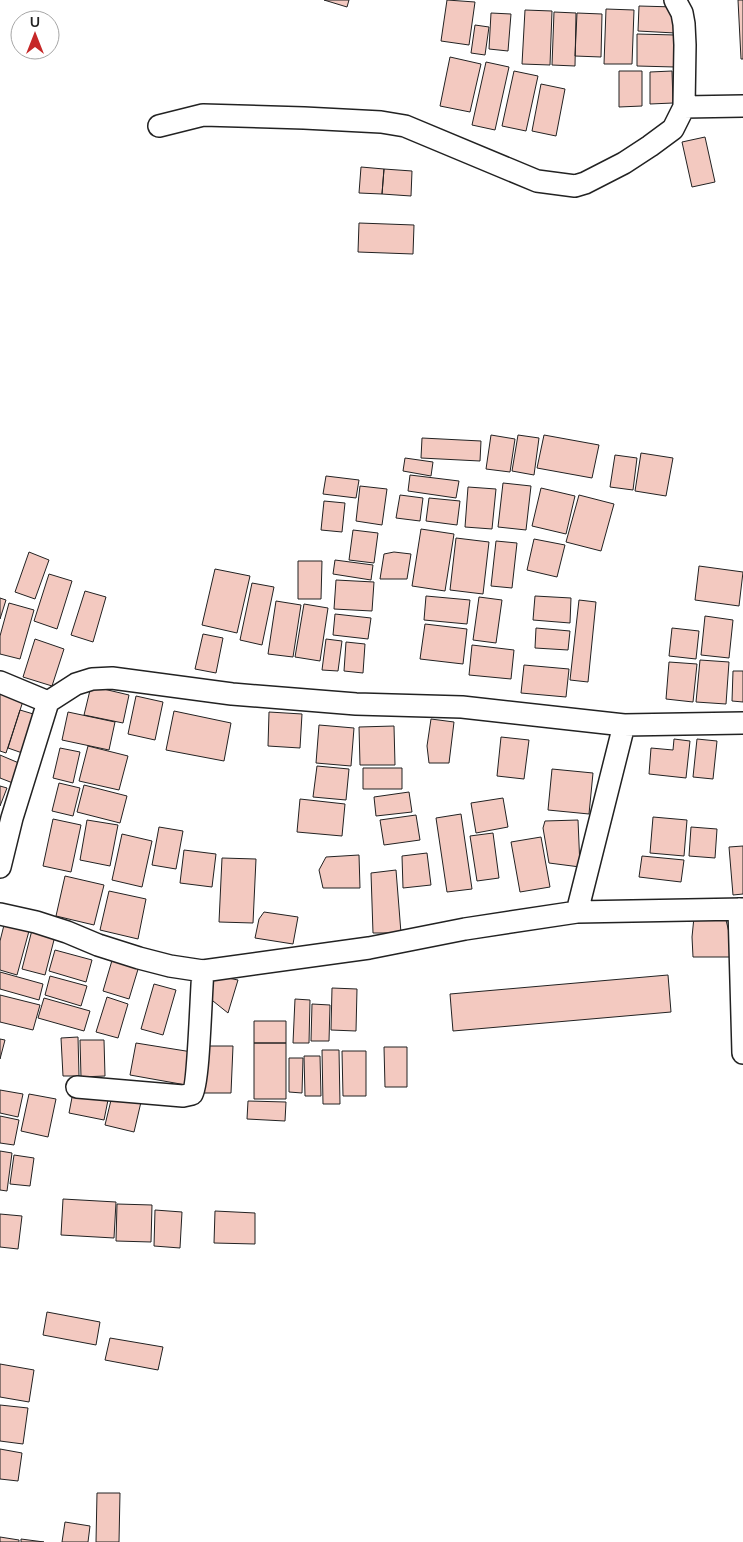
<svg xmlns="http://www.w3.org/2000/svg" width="743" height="1542" font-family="Mulish,sans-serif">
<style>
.building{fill:#f3c9c0;stroke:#222}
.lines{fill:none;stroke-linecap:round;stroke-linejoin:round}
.street-casing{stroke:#222;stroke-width:24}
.street{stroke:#fff;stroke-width:21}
</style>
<rect width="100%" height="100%" fill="#fff"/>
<!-- building -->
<path class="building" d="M324,0H349L347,7Z
M447,0L475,2L469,45L441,41Z
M738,0H743V59H741Z
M639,6L675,7V33L638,31Z
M606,9L634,10L632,64H604Z
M525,10L552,11L550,65L522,64Z
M554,12L576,13L575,66L552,65Z
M491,13L511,14L508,51L489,49Z
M577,13L602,14L601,57L575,56Z
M475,25L489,27L485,55L471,53Z
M637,34L675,35V67L637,66Z
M450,57L481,64L470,112L440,106Z
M486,62L509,67L495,130L472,125Z
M514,71L538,76L526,131L502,126Z
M619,71H642V106L619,107Z
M672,71L673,103L650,104V72Z
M541,84L565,89L556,136L532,131Z
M705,137L715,182L692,187L682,142Z
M361,167L384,169L382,194L359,193Z
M384,169L412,171L411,196L382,194Z
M359,223L414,225L413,254L358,252Z
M491,435L515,439L510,472L486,469Z
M518,435L539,438L534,475L512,471Z
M544,435L599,445L592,478L537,468Z
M422,438L481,441L480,461L421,458Z
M641,453L673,458L666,496L635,491Z
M615,455L637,458L633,490L610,487Z
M405,458L433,462L431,476L403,471Z
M410,475L459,481L456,498L408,491Z
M326,476L359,480L356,498L323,494Z
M503,483L531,486L526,530L498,527Z
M360,486L387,489L382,525L356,521Z
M468,487L496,489L492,529L465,527Z
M541,488L575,496L566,534L532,526Z
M400,495L423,498L420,521L396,518Z
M579,495L614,504L601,551L566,542Z
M429,498L460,501L457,525L426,521Z
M324,501L345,503L342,532L321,530Z
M421,529L454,534L445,591L412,586Z
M353,530L378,533L374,563L349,560Z
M456,538L489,542L483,594L450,590Z
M534,539L565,545L557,577L527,570Z
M496,541L517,543L512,588L491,586Z
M29,552L49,560L35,599L15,592Z
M394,552L411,554L407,579H380L384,554Z
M335,560L373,565L371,580L333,574Z
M298,561H322L321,599H298Z
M699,566L743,572L739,606L695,600Z
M215,569L250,576L237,633L202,625Z
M49,574L72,581L57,629L34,621Z
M336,580L374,582L372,611L334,609Z
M252,583L274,587L262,645L240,640Z
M85,591L106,597L93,642L71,635Z
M426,596L470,600L467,624L424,620Z
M535,596L571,598L570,623L533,620Z
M479,597L502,600L496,643L473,640Z
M0,598L6,600L0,619Z
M579,600L596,602L588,682L570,680Z
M276,601L301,605L293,657L268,654Z
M9,603L34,610L20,659L0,654V636Z
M304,604L328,608L320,661L295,657Z
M335,614L371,618L368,639L333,635Z
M705,616L733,620L729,658L701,655Z
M425,624L467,629L463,664L420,659Z
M536,628L570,631L568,650L535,648Z
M672,628L699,631L696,659L669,656Z
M203,634L223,638L216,673L195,669Z
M35,639L64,649L52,686L23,677Z
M326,639L342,641L338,671L322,670Z
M346,642L365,644L363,673L344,671Z
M472,645L514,650L511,679L469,675Z
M700,660L729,662L726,704L696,702Z
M669,662L697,664L693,702L666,699Z
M524,665L569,669L566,697L521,693Z
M733,671H743V702L732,701Z
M91,686L129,695L123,723L84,715Z
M0,687L25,695L6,753L0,751Z
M136,696L163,702L155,740L128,734Z
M20,710L40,716L28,755L8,748Z
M174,711L231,723L224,761L166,750Z
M68,712L115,722L109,750L62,740Z
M269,712L302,714L300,748L268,746Z
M431,719L454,722L449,763H429L427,746Z
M319,725L354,728L351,766L316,763Z
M394,726L395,765H360L359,727Z
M501,737L529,740L524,779L497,776Z
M674,739L690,741L686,778L649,774L651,748L673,750Z
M697,739L717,741L713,779L693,777Z
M88,746L128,756L119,790L79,781Z
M60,748L80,752L73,783L53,778Z
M0,755L26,766L18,785L0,778Z
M317,766L349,769L346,800L313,797Z
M363,768H402V789H363Z
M552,769L593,773L589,814L548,810Z
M59,783L80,788L73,816L52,811Z
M84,785L127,796L120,823L77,812Z
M0,786L7,788L0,806Z
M409,792L412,812L376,816L374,797Z
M503,798L508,827L476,833L471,803Z
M300,799L345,804L342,836L297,832Z
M461,814L472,889L447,892L436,818Z
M416,815L420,840L384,845L380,820Z
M653,817L687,820L684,856L650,853Z
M53,819L81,825L71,872L43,866Z
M87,820L118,825L110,866L80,860Z
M578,820L580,867L549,863L543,828L545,821Z
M159,827L183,831L176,869L152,865Z
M691,827L717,829L715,858L689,856Z
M493,833L499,878L477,881L470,836Z
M122,834L152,841L142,887L112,880Z
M541,837L550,887L520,892L511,842Z
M743,846V894L733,895L729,847Z
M184,850L216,854L212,887L180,883Z
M427,853L431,885L403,888L402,856Z
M359,855L360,888H323L319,870L326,857Z
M642,856L684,860L681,882L639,877Z
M222,858L256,859L253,923L219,922Z
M396,870L401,933H373L371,873Z
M65,876L104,885L94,925L56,916Z
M109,891L146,899L138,939L100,930Z
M264,912L298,917L293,944L255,938L259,919Z
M694,917L726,920L735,957H693L692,937Z
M4,925L29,931L17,975L0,970V941Z
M32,930L55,936L45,975L22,969Z
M55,950L92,960L86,982L49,971Z
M113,957L139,966L129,999L103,991Z
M0,972L43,984L39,1000L0,989Z
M213,975L238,980L228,1013L208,997Z
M668,975L671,1012L453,1031L450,994Z
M50,976L87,986L81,1006L45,995Z
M154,984L176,990L163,1035L141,1029Z
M332,988L357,989L356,1031L331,1030Z
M0,995L40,1005L33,1030L0,1022Z
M107,997L128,1004L118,1038L96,1032Z
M44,998L90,1011L84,1031L38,1018Z
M295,999L310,1000L309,1043H293Z
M312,1004L330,1005L329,1041H311Z
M254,1021H286V1043H254Z
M78,1037L79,1076H63L61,1038Z
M0,1039L5,1040L0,1059Z
M80,1040H104L105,1076L81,1077Z
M136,1043L192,1052L186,1085L130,1075Z
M254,1043H286V1099H254Z
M203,1046H233L231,1093H201Z
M384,1047H407V1087H385Z
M322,1050H339L340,1104H323Z
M342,1051H366V1096H343Z
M304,1056H320L321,1096H305Z
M289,1058H303L302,1093L289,1092Z
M74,1087L109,1095L104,1120L69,1113Z
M0,1090L23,1094L18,1117L0,1113Z
M29,1094L56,1099L48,1137L21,1131Z
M112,1096L141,1102L134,1132L105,1125Z
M248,1101L286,1102L285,1121L247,1119Z
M0,1116L19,1120L14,1145L0,1143Z
M0,1151L12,1153L7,1191L0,1190Z
M14,1155L34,1158L30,1186L10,1184Z
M63,1199L116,1202L114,1238L61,1235Z
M117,1204L152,1205L151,1242L116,1241Z
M155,1210L182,1212L180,1248L154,1246Z
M215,1211L255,1213V1244L214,1243Z
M0,1214L22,1216L18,1249L0,1247Z
M47,1312L100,1322L96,1345L43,1335Z
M110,1338L163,1347L158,1370L105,1360Z
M0,1364L34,1370L29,1402L0,1397Z
M0,1405L28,1408L23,1444L0,1441Z
M0,1449L22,1453L18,1481L0,1479Z
M97,1493H120L119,1542H96Z
M65,1522L90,1526L88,1542H62Z
M0,1537L19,1540V1542H0Z
M21,1539L44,1542H21Z"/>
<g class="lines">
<defs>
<path id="street" d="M684,107L743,106
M159,126L203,115L304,118L381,122L405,126L537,181L575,186L585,183L624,163L650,146L673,129L684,107L685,45L684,24L682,13L675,0
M0,682L48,702L76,684L92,679L112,678L232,694L356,704L462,707L624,725L743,723
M0,867L12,818L48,702
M739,909L743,1053
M577,912L624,725
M0,914L36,922L67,932L98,945L139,958L170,966L203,971L369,948L465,929L577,912L743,909
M77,1087L183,1096L192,1094C199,1085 201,989 203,971"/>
</defs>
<!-- street casing -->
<use href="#street" class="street-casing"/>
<!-- street -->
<use href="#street" class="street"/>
</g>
<!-- north arrow -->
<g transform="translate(35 35)"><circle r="24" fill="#ffffff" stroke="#a7a7a7"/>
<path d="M0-4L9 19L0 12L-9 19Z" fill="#c62828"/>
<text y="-8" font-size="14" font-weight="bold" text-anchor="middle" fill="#222222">U</text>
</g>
</svg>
